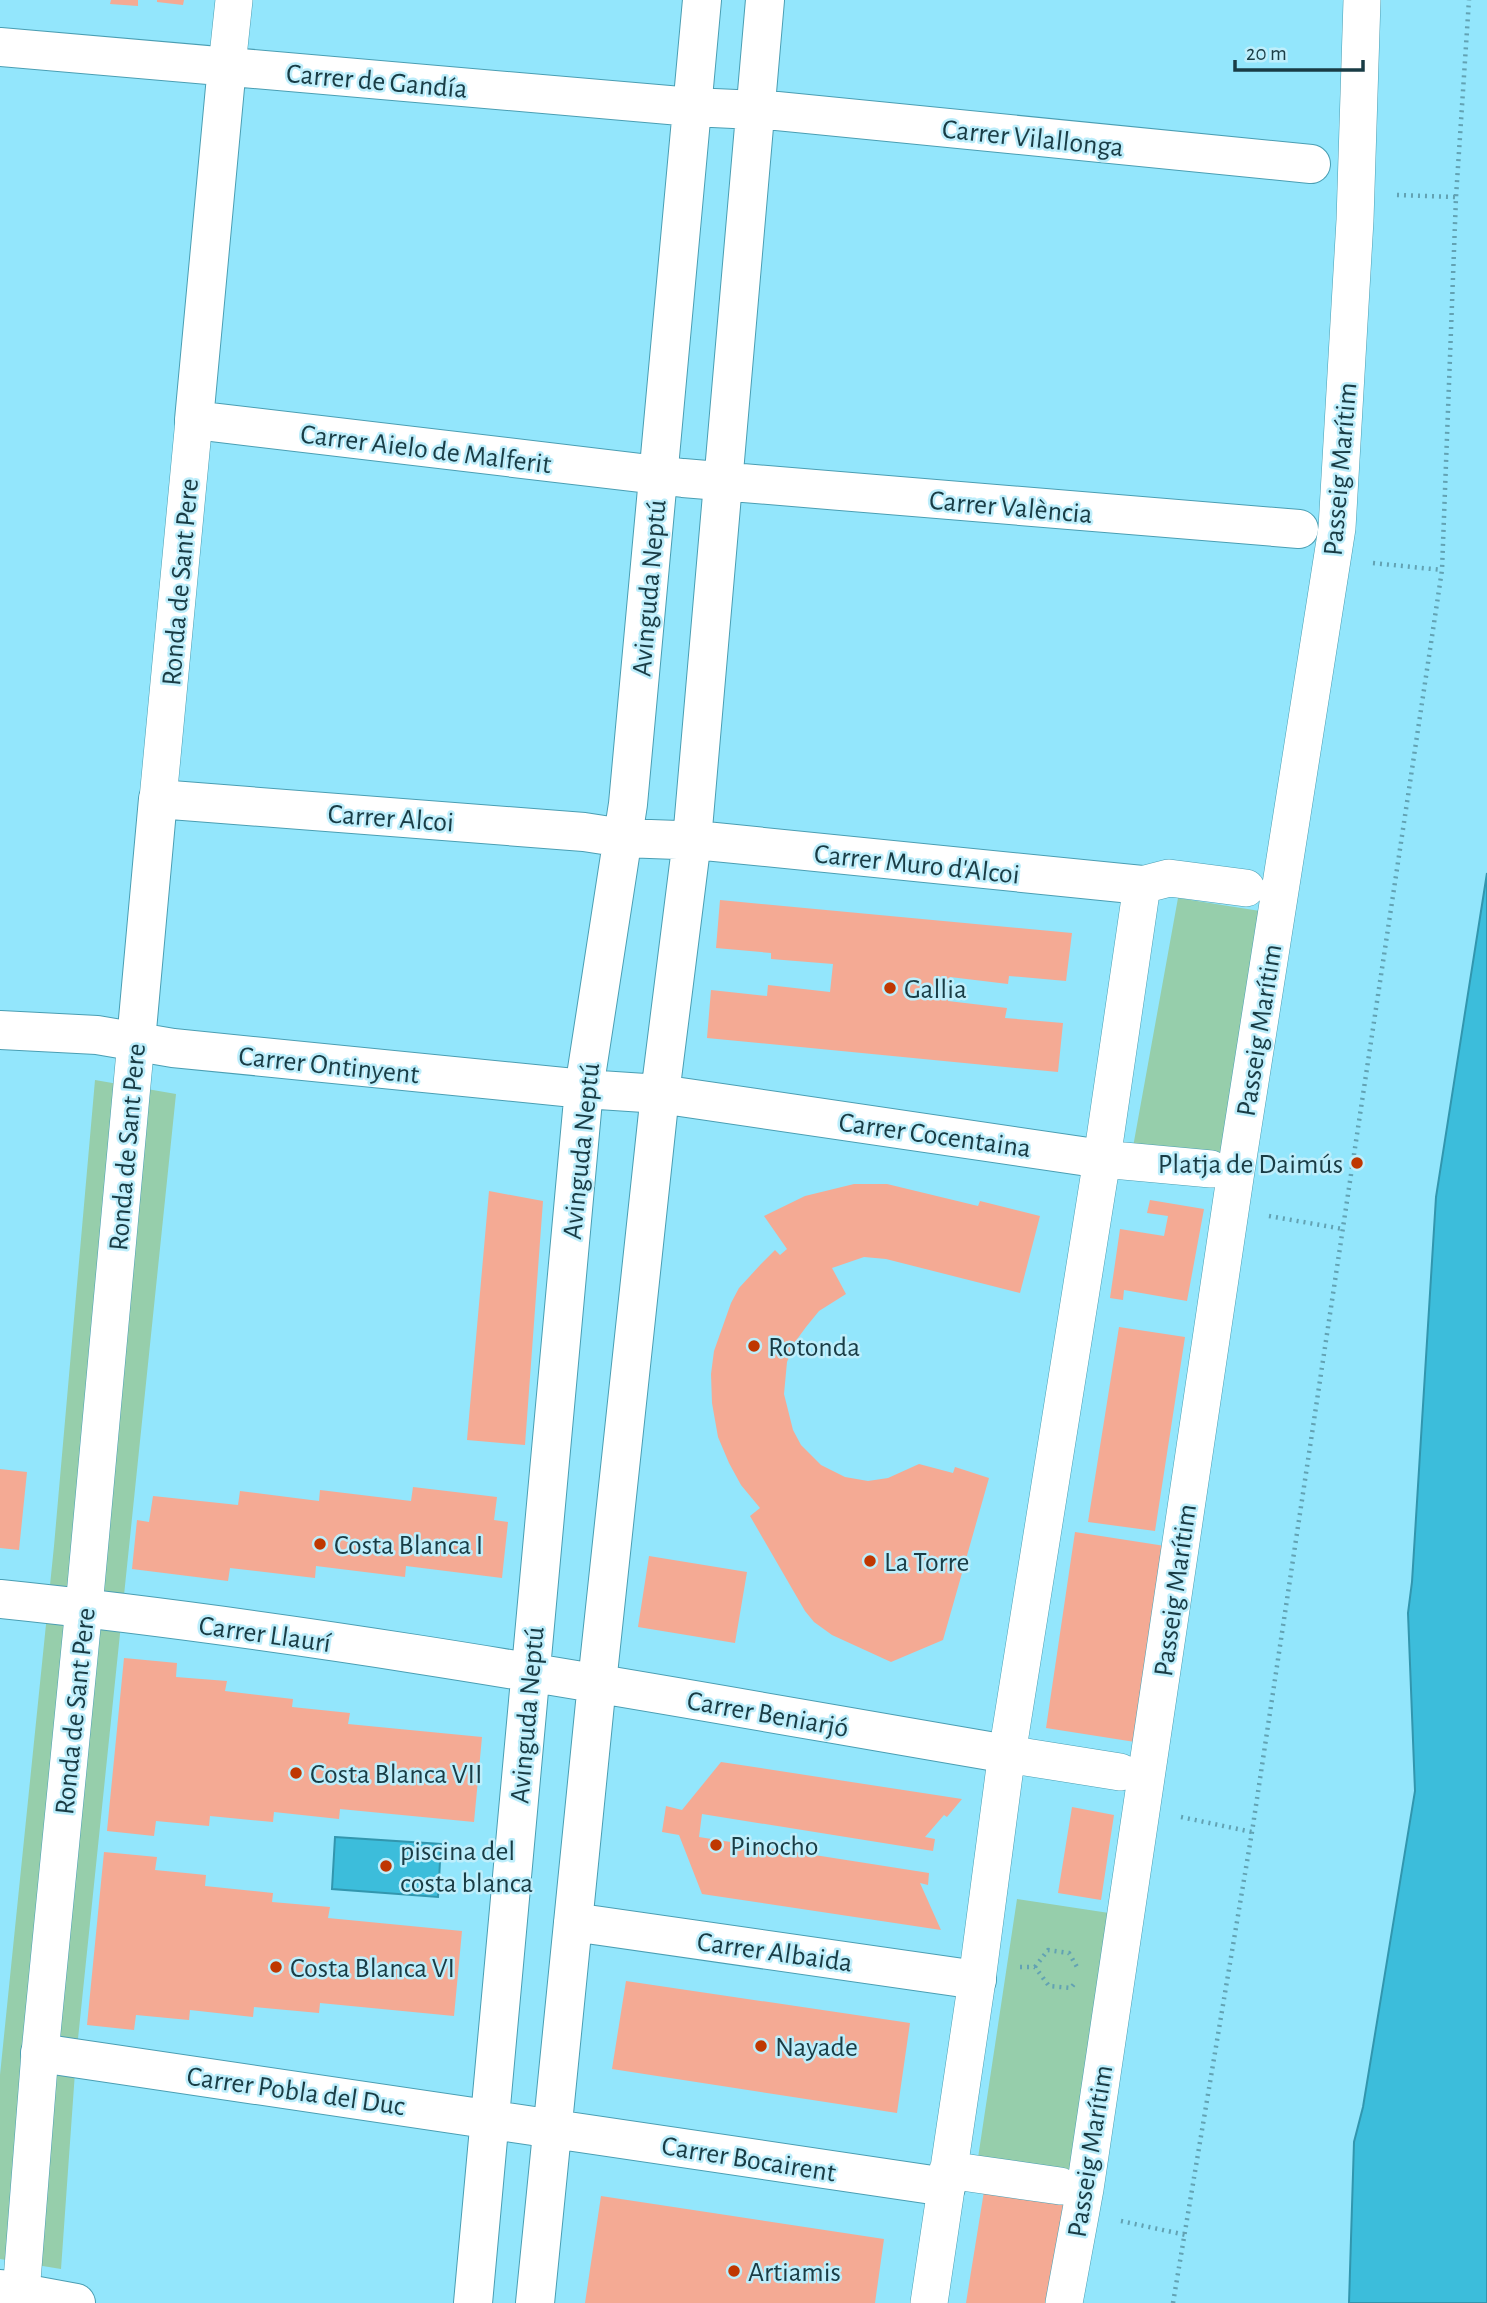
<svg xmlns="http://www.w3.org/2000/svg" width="1487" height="2303" font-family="'Alegreya Sans',sans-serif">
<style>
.green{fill:#96ceab}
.water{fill:#3cbddb;stroke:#3296ae;stroke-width:2}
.building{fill:#f4aa94}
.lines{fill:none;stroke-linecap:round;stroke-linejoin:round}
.pedestrian-casing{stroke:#4a9eb3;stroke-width:38}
.minor-casing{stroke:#4a9eb3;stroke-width:40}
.path{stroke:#62a2b3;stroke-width:4.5;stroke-dasharray:2 5;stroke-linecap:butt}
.pedestrian{stroke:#fff;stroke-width:37}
.minor{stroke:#fff;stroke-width:38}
.poi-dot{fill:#bf3701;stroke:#beeefb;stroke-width:2.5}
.labels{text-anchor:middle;stroke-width:5;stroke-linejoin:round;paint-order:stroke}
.street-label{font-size:28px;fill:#193c45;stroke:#beeefb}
.poi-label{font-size:28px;fill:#193c45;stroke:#beeefb;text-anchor:start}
</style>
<rect width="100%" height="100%" fill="#93e6fc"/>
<!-- green -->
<path class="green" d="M1178,898L1260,911L1226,1158L1133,1147Z
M95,1080L176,1094L76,2058L61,2269L0,2259V2075L54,1546Z
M1017,1899L1109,1913L1069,2172L978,2158Z"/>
<!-- water -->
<path class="water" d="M1487,873V2303H1349L1354,2142L1363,2107L1415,1791L1408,1613L1412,1582L1436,1197Z
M335,1837L441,1844L438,1897L332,1889Z"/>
<!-- building -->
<path class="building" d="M111,0H138V6L110,4Z
M157,0H184L183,5L157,2Z
M720,900L1072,933L1066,981L1009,976L1008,984L950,977L948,1001L1007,1008L1005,1018L1063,1023L1058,1072L707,1038L711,990L767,996L768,985L830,992L833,964L771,959V953L716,948Z
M854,1184H887L978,1206L980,1201L1040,1216L1020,1293L886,1259L864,1257L832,1268L846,1294L819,1311L806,1327L795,1342L787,1362L784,1394L793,1430L801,1445L821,1465L845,1477L868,1481L888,1478L919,1464L953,1473L955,1467L989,1478L943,1640L891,1662L832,1635L814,1622L805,1611L750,1516L760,1508L741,1485L729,1463L718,1437L712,1403L711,1374L714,1351L731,1303L739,1288L761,1264L775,1250L780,1255L787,1249L764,1216L805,1196Z
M489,1191L543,1201L525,1445L467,1440Z
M1150,1200L1204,1209L1187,1301L1124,1290L1123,1300L1110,1298L1120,1229L1164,1236L1168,1216L1147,1213Z
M1119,1327L1185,1337L1155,1531L1088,1522Z
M0,1469L27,1472L19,1550L0,1548Z
M413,1487L497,1497L494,1520L508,1522L502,1578L406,1566L405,1577L316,1566L315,1578L230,1568L228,1581L132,1569L137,1520L149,1522L153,1496L238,1505L240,1491L319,1501L320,1490L411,1501Z
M1075,1532L1165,1546L1135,1742L1046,1728Z
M649,1556L747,1572L735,1643L638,1627Z
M124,1658L177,1663L176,1677L227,1681L225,1691L293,1699L292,1707L350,1713L348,1724L482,1737L474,1822L340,1809L339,1819L274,1812L273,1822L210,1816L209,1826L156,1821L154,1836L107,1831Z
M721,1762L962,1799L947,1817L944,1815L925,1837L935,1839L933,1851L702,1814L699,1837L929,1873L928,1885L920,1883L941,1930L702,1894L679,1835L662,1832L666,1806L682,1810Z
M1072,1807L1114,1815L1101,1900L1058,1893Z
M104,1852L157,1857L155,1870L206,1875L205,1886L273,1893L272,1902L330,1907L328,1918L462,1931L454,2016L320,2003L319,2013L254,2007L253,2017L190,2010L189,2020L136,2015L134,2030L87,2025Z
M626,1981L910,2023L897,2113L612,2069Z
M985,2185L1070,2199L1053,2303H966Z
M601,2196L884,2239L875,2303H585Z"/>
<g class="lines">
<defs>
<path id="pedestrian" d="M227,66L234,0
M158,799L194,420
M1102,1159L1211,1169
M1007,1754L1120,1772
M948,2170L1060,2186
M21,2293L40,2053L84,1607L136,1041
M929,2303L977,1980L1005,1767L1102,1159L1142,885L1169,878L1246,888
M1064,2303L1085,2189L1236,1171L1337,528L1355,220L1362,0"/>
<path id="minor" d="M0,47L692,107L777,111L1311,164
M227,66L194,420L683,478L1299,529
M0,1030L97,1035L173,1048L584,1089L660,1094L1102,1159
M136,1041L158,799L584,832L623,838L705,841L1142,885
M0,1599C338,1634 673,1697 1007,1754
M573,1922L977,1980
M40,2053L946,2187
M0,2289L76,2303
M473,2303L584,1089L628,804L702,0
M535,2303L597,1683L660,1094L692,840L765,0"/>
</defs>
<!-- pedestrian casing -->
<use href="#pedestrian" class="pedestrian-casing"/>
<!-- minor casing -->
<use href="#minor" class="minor-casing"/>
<!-- path -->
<path class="path" d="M1397,195L1456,197
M1373,563L1442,570
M1269,1216L1343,1229
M1181,1817L1252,1832
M1020,1967H1035L1049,1986L1071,1988L1074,1984
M1035,1967L1048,1950L1069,1953L1077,1967
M1121,2221L1186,2235
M1173,2303L1252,1832L1442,570L1456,197L1469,0"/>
<!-- pedestrian -->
<use href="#pedestrian" class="pedestrian"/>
<!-- minor -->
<use href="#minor" class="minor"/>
</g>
<!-- markers -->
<g class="poi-dot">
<circle cx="890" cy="988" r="7"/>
<circle cx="1357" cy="1163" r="7"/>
<circle cx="754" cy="1346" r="7"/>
<circle cx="320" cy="1544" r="7"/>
<circle cx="870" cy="1561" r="7"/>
<circle cx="296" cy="1773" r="7"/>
<circle cx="716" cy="1845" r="7"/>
<circle cx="386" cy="1866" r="7"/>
<circle cx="276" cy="1967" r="7"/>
<circle cx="761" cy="2046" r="7"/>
<circle cx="734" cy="2271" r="7"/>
</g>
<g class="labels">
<!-- street labels -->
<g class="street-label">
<text transform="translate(377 80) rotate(5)" y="10">Carrer de Gandía</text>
<text transform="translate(1033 137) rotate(6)" y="10">Carrer Vilallonga</text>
<text transform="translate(426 448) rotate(7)" y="10">Carrer Aielo de Malferit</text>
<text transform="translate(1339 469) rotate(-85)" y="10">Passeig Marítim</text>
<text transform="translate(1011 506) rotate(5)" y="10">Carrer València</text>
<text transform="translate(179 582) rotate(-85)" y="10">Ronda de Sant Pere</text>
<text transform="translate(648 588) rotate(-85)" y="10">Avinguda Neptú</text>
<text transform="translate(391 817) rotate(4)" y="10">Carrer Alcoi</text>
<text transform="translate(917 863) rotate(6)" y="10">Carrer Muro d'Alcoi</text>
<text transform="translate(1258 1030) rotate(-81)" y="10">Passeig Marítim</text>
<text transform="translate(329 1064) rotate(6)" y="10">Carrer Ontinyent</text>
<text transform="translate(935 1134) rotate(8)" y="10">Carrer Cocentaina</text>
<text transform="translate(126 1147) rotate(-85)" y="10">Ronda de Sant Pere</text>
<text transform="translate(580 1151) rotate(-84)" y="10">Avinguda Neptú</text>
<text transform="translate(1174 1590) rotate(-82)" y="10">Passeig Marítim</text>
<text transform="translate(265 1633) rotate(8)" y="10">Carrer Llaurí</text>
<text transform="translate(74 1711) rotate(-84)" y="10">Ronda de Sant Pere</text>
<text transform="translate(768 1713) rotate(10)" y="10">Carrer Beniarjó</text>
<text transform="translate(526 1715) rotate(-85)" y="10">Avinguda Neptú</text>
<text transform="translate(775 1951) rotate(8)" y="10">Carrer Albaida</text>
<text transform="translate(296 2090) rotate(8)" y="10">Carrer Pobla del Duc</text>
<text transform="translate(1089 2151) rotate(-81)" y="10">Passeig Marítim</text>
<text transform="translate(749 2158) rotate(9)" y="10">Carrer Bocairent</text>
</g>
<!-- poi labels -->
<g class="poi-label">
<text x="904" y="998">Gallia</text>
<text x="1343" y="1173" text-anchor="end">Platja de Daimús</text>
<text x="768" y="1356">Rotonda</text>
<text x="334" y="1554">Costa Blanca I</text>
<text x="884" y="1571">La Torre</text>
<text x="310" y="1783">Costa Blanca VII</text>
<text x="730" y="1855">Pinocho</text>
<text x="400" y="1860">piscina del<tspan x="400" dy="32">costa blanca</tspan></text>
<text x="290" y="1977">Costa Blanca VI</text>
<text x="775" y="2056">Nayade</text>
<text x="748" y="2281">Artiamis</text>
</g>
</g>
<!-- scale -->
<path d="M1235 60v10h128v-10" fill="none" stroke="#193c45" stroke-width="3.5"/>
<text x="1246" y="60" font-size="21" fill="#193c45" stroke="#beeefb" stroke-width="5" paint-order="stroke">20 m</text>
</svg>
